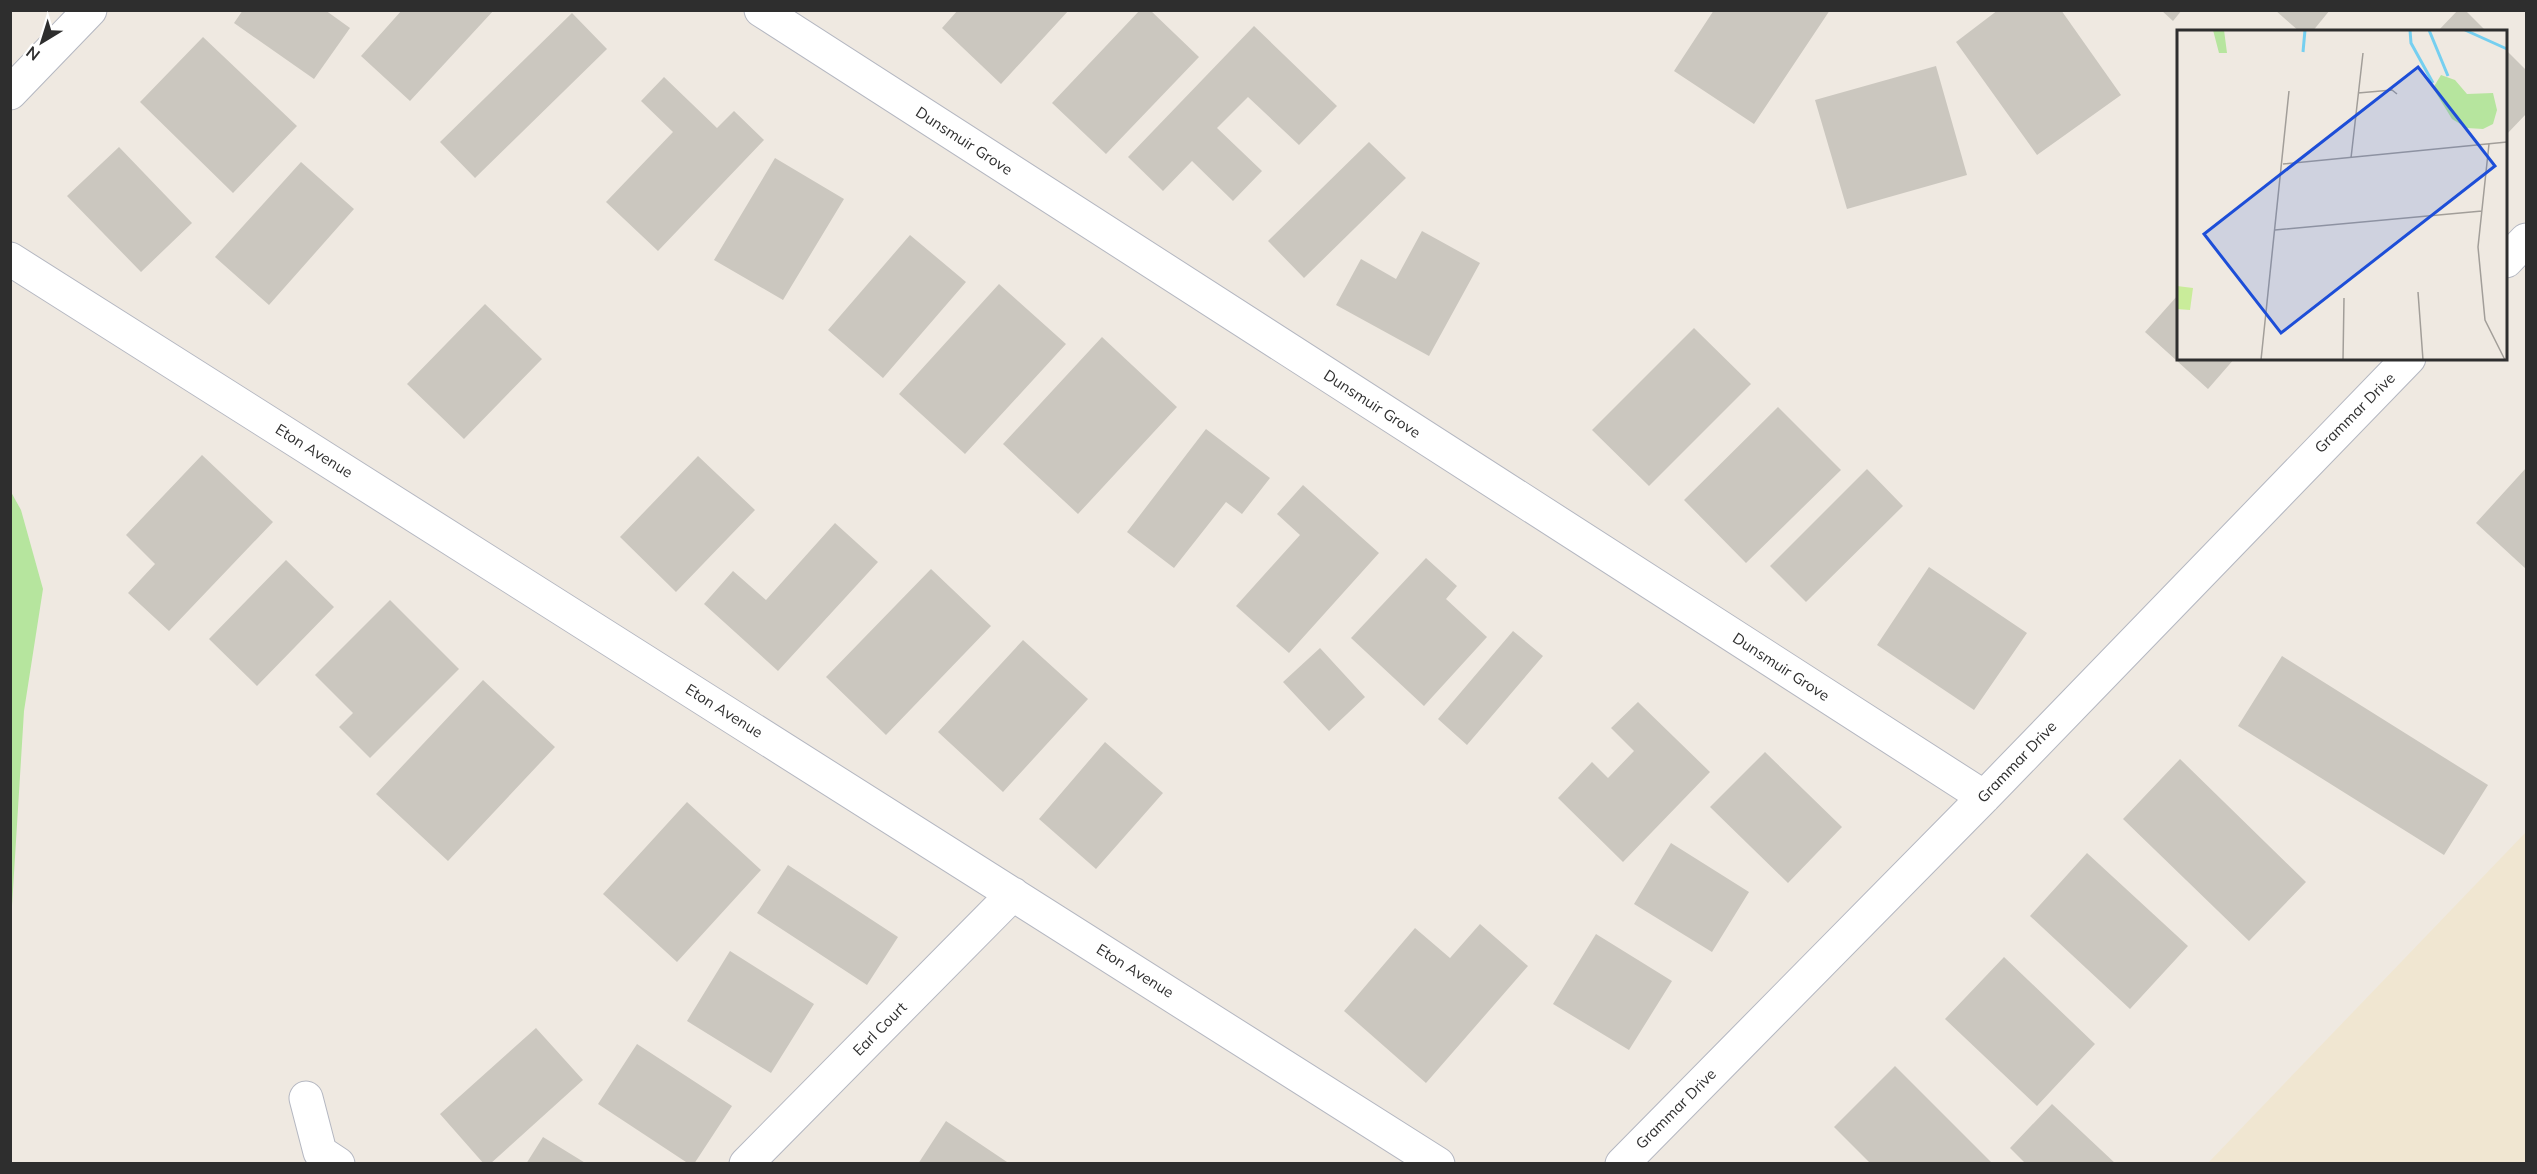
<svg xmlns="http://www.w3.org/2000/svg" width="2537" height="1174" font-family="Mulish,sans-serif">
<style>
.education{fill:#f0e6d1}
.green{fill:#b6e59e}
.building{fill:#cbc7bf}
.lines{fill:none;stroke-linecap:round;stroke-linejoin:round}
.minor-casing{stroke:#b4b7c1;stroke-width:35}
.minor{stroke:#fff;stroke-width:33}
.labels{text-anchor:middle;stroke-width:4.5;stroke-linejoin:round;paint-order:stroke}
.street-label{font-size:15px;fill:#2e2e2e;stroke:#fff}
.inset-river{fill:none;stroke:#75cff0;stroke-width:3}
.inset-road{fill:none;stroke:#a29e99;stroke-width:1.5}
.view{fill:#1d4ed8;fill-opacity:0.15;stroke:#1d4ed8;stroke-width:3}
.inset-edge{fill:none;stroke:#2e2e2e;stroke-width:3}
</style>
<rect width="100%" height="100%" fill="#efe9e1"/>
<!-- education -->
<path class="education" d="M2526,832V1163H2208Z"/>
<!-- green -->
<path class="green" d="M11,492L21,510L43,589L24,711L11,922Z"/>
<!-- building -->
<path class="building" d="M243,10H325L350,28L314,79L234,23Z
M402,10H494L410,101L361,56Z
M958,10H1069L1001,84L942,28Z
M1140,10H1150L1199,57L1106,154L1052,103Z
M1714,10H1830L1754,124L1674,71Z
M1998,10H2061L2121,95L2037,155L1956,42Z
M2161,10H2182L2173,21Z
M2275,10H2330L2312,32H2300Z
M2458,10H2465L2487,32H2437Z
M572,13L607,49L475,178L440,142Z
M1254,26L1337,106L1299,145L1248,97L1217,128L1262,171L1233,201L1192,161L1163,191L1128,157Z
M203,37L297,126L233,193L140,102Z
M2506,50L2526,70V114L2506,135Z
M1936,66L1967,175L1847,209L1815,100Z
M664,77L717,128L734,111L764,140L658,251L606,202L673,132L641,101Z
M1369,142L1406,178L1304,278L1268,241Z
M119,147L192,223L141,272L67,196Z
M775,158L844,199L783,300L714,260Z
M301,162L354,209L269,305L215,257Z
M1422,231L1480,263L1429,356L1336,305L1361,259L1396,279Z
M910,235L966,282L883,378L828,330Z
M999,284L1066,344L965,454L899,394Z
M2178,295V358H2235L2208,389L2145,332Z
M485,304L542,359L464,439L407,384Z
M1694,328L1751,384L1649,486L1592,430Z
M1102,337L1177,407L1078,514L1003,444Z
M1778,407L1841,470L1746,563L1684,500Z
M1206,429L1270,478L1242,514L1226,502L1174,568L1127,532Z
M202,455L273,522L169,631L128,593L155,564L126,535Z
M698,456L755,510L676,592L620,537Z
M2526,468V569L2476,523Z
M1867,469L1903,506L1806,602L1770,566Z
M1303,485L1379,553L1289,653L1236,606L1300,535L1277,514Z
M835,523L878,562L778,671L704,604L733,571L766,600Z
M1426,558L1457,586L1446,599L1487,637L1424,706L1351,638Z
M286,560L334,607L257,686L209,639Z
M1929,567L2027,633L1974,710L1877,645Z
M931,569L991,626L886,735L826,677Z
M390,600L459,669L370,758L339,727L353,713L315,675Z
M1513,631L1543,656L1467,745L1438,719Z
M1023,640L1088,699L1003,792L938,732Z
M1320,648L1365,697L1329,731L1283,682Z
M2282,656L2488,785L2444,855L2238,726Z
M483,680L555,747L448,861L376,794Z
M1638,702L1710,772L1623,862L1558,798L1592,762L1608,778L1634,751L1611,728Z
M1105,742L1163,793L1096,869L1039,819Z
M1765,752L1842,827L1788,883L1710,807Z
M2180,759L2306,882L2249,941L2123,819Z
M687,802L761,870L677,962L603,894Z
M1671,843L1749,892L1712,952L1634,904Z
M2087,853L2188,946L2130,1009L2030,916Z
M788,865L898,937L867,985L757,913Z
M1480,924L1528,966L1426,1083L1344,1011L1415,928L1450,958Z
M1596,934L1672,981L1629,1050L1553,1004Z
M730,951L814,1004L771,1073L687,1021Z
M2004,957L2095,1044L2037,1106L1945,1019Z
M536,1028L583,1080L490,1164H484L440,1114Z
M637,1044L732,1106L694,1164H689L598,1104Z
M1895,1066L1993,1164H1871L1834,1127Z
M2052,1104L2116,1164H2026L2010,1148Z
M946,1121L1010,1164H918Z
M543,1137L587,1164H526Z"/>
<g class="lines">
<defs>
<path id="minor" d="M761,10L1984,797
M10,93L90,10
M10,259L1438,1164
M2506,261L2526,240
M306,1098L320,1152L338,1164
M746,1164L1013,894
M1622,1164L1984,797L2409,358"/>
</defs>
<!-- minor casing -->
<use href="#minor" class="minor-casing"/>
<!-- minor -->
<use href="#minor" class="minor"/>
</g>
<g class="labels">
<!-- street labels -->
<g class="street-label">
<text transform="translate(964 141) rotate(33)" y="5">Dunsmuir Grove</text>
<text transform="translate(1372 404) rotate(33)" y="5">Dunsmuir Grove</text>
<text transform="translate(2355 413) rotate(-45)" y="5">Grammar Drive</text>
<text transform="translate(314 451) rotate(32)" y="5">Eton Avenue</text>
<text transform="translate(1781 667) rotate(33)" y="5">Dunsmuir Grove</text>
<text transform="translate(724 711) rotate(32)" y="5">Eton Avenue</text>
<text transform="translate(2017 762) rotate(-46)" y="5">Grammar Drive</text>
<text transform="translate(1135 971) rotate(32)" y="5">Eton Avenue</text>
<text transform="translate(880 1029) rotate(-45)" y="5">Earl Court</text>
<text transform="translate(1676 1109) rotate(-45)" y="5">Grammar Drive</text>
</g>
</g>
<!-- overview -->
<g transform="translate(2177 30)">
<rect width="330" height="330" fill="#efe9e1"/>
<path d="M36,0H47L50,23H42ZM264,45L278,50L290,64L316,63L320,80L316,94L306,99L290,98L275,89L256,58Z" fill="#b6e59e"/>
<path d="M0,256L16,258L13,280L0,279Z" fill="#c9ec9a"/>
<path class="inset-river" d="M233,0L234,13L256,53M252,0L271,46M288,0L330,19M126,22L128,0"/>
<path class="inset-road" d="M181,63L215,60L220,64M312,114L301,217L308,290L328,330M174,128L186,23M106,134L330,112M98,200L305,181M241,262L246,330M84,330L112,61M166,330L167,268"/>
<path class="view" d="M241,37L318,136L104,303L27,204Z"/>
<rect width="330" height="330" class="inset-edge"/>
</g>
<!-- border -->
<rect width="2537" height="1174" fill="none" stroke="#2e2e2e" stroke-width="24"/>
<!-- north arrow -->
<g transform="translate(42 42) rotate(218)" stroke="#ffffff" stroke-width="4.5" paint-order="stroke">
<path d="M0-4.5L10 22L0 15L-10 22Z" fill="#2e2e2e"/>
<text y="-9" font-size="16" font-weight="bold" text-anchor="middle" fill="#2e2e2e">N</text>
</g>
</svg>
